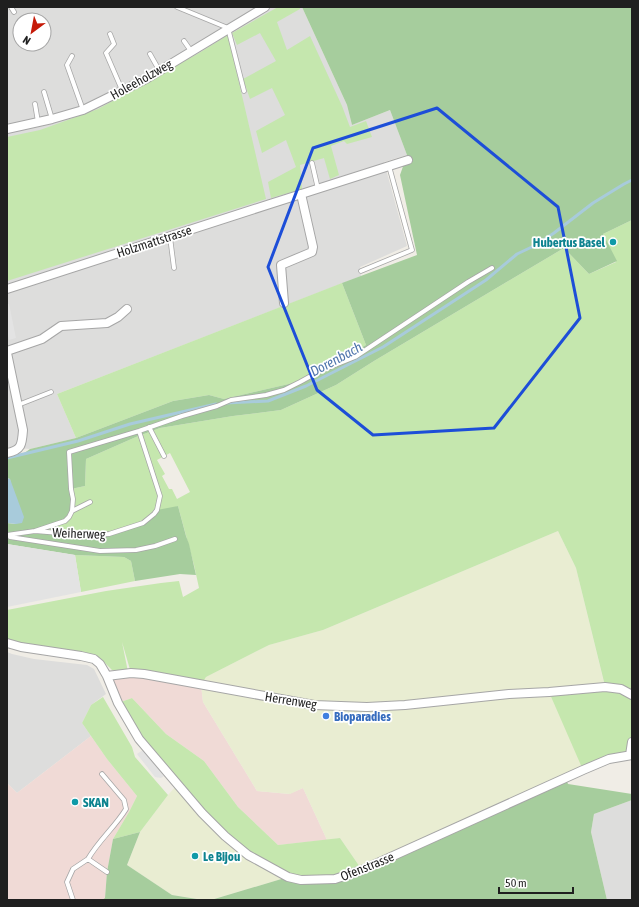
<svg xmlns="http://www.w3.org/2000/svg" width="639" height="907" font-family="'Asap Condensed',sans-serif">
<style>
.residential{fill:#dddddc;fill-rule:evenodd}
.commercial{fill:#f0dad6}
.farmland{fill:#e9edd2}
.grass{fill:#c5e7ae;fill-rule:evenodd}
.forest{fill:#a6cd9d}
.parking{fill:#e3e3e3}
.water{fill:#a8cbdb}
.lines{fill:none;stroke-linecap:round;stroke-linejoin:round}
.stream{stroke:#a8cbdb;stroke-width:3}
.service-casing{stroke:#a6a6a6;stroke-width:5.5}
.minor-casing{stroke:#a6a6a6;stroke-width:10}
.service{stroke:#fff;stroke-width:4}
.minor{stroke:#fff;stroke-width:8}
.marked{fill:none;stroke:#1d4ed8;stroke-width:3;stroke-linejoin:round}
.culture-dot{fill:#0f9aa8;stroke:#fff;stroke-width:1.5}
.shop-dot{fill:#3f7fe0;stroke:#fff;stroke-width:1.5}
.labels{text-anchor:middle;stroke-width:3.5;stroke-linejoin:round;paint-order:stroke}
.street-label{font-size:13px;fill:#1f1f1f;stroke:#fff}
.culture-label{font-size:13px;font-weight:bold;fill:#0d838f;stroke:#fff;text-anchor:start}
.shop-label{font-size:13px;font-weight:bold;fill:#366cbe;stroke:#fff;text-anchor:start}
.water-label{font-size:14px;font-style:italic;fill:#4f75ac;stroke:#fff}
</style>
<rect width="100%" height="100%" fill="#f0ede6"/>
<!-- residential -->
<path class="residential" d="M7,7H302L347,105L352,125L390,110L407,155L384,162L407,246L360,267L361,276L57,394L76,438L30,449L7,447ZM20,20H44V44H20Z
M7,652L12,654L34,659L87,665L94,669L106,694L91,705L82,723L91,736L17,793L7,783Z
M632,800V900H607L591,832L594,814Z"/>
<!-- commercial -->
<path class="commercial" d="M131,673L201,685L203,702L257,791L289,794L303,788L327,840L278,845L238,807L204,761L166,734L132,698L118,703L107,676Z
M91,736L107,759L137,796L129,812L113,839L107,872L105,898L102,900H7V783L17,793Z"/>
<!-- farmland -->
<path class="farmland" d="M558,531L576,568L605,687L583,770L362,870L340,838L327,840L303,788L290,794L257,791L203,702L201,685L206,677L269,645L323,630Z
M178,784L288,877L211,900H203L172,895L127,865L140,832L168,795Z"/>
<!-- grass -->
<path class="grass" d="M278,7H300V9L277,22L287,50L310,36L342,106L350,127L366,121L372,137L347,144L344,141L331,146L339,175L330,179L324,158L300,165L302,189L271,198L268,182L296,167L286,140L262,153L256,131L285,115L272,88L250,99L243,79L276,61L260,33L237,45L232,33Z
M228,35L266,199L7,281V137L40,130L98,109L199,53Z
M632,220V741L630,755L583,770L549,692L605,686L576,568L558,531L323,630L269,645L206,677L201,685L131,673L122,642L128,672L112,670L101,659L94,655L84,652L25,645L7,639V610L106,591L161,583L179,581L183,597L199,588L194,565L178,506L143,523L109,534L95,535L22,533L71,489L85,486L86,459L136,437L160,428L233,416L281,410L336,385L374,361L564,248L589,274L616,262L603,234ZM170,453L190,492L177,499L172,489H169L162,476L165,474L157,460Z
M342,283L366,345L293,383L224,399L209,395L173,401L76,438L57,394Z
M75,555L124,557L131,561L135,581L81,592Z
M103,697L132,747L135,757L168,795L140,832L113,839L129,812L137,796L107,759L82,723L91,705Z
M132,698L166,734L204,761L238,807L278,845L340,838L362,870L335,879L288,877L225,836L139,739L118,703Z"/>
<!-- forest -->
<path class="forest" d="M302,7H632V220L603,234L617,261L589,274L564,248L374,361L336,385L281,410L233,416L160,428L136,437L86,459L85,486L71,489L72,511L65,521L24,533L95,535L109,534L143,523L157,510L178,506L186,536L189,544L196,575L180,574L135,581L131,561L124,557L75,555L7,544V523L16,524L10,479L7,478V456L23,454L30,449L76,438L173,401L209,395L224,399L293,383L366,345L342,283L417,255L400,175L407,155L390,110L352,125L347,105Z
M566,779L568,784L632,794V800L594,814L591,832L607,900H211L288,877L335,879Z
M140,832L127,865L172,895L203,900H102L105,898L107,872L113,839Z"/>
<!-- parking -->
<path class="parking" d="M7,304H9L16,338L9,340L7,331Z
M7,544L75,555L81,592L7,607Z
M143,750L164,776L161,778L155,777L137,754Z"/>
<!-- water -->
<path class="water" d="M7,478L10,479L24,517L22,523L16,524L7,523Z"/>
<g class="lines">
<!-- stream -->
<path class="stream" d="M225,403L268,401L306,386L383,347L486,280L517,254L536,245L554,233L593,203L624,184L632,180
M7,458L78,441L130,424L216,404"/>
<defs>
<path id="service" d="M11,7L14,12
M177,7L228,28L244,91
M110,34L114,44L106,53L122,90
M184,41L191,51
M150,54L159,70
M72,56L67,65L83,110
M44,92L52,119
M35,104L38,122
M312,163L318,189
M170,237L174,268
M361,271L412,250L389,166
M18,405L51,392
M149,427L164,456
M72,511L90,502
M35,531L65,521L69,517L72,511L73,499L71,489L69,452L139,431L182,416L217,406L231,400L266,395L284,390L300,382L320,371L355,357L468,282L492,268
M7,535L35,531L72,534L95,535L109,534L143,523L154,514L157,510L160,496L139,431
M10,537L100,551L136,550L155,546L175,539
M88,859C99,840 115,827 126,809L124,800L102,774
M73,900L67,882L73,869L88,859L107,872"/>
<path id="minor" d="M7,129L52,119L83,110L146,79L265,7
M7,289L270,204L408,160
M284,303L281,265L312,252L313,247L301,194
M7,351L42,339L61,326L107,323L118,317L127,309
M7,353L23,430C22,444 22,450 7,453
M7,643L21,647L81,656L94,659L100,664L107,676L118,703L139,739L202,813L225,836L248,855L288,877L301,880L335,879L362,870L583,770L609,759L632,755
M107,676L131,673L144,674L314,705L367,707L405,705L509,694L549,692L605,687L621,689L632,695
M630,755L632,742"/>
</defs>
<!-- service casing -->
<use href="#service" class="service-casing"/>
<!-- minor casing -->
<use href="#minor" class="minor-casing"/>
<!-- service -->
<use href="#service" class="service"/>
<!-- minor -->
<use href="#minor" class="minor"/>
</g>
<!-- marked area -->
<path class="marked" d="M437,108L558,207L580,318L494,428L373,435L317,390L268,267L313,148Z"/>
<!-- markers -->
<g class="culture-dot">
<circle cx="613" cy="242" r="4"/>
<circle cx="75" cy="802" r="4"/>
<circle cx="195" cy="856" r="4"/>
</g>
<circle class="shop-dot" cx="326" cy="716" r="4"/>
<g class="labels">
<!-- street labels -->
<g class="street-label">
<text transform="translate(141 79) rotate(-29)" y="5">Holeeholzweg</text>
<text transform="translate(154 241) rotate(-18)" y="5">Holzmattstrasse</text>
<text transform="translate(79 533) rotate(2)" y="5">Weiherweg</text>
<text transform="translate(291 700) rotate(9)" y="5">Herrenweg</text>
<text transform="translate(367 866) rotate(-22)" y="5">Ofenstrasse</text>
</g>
<!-- culture labels -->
<g class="culture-label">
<text x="605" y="247" text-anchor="end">Hubertus Basel</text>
<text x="83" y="807">SKAN</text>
<text x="203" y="861">Le Bijou</text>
</g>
<!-- shop labels -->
<g class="shop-label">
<text x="334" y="721">Bioparadies</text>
</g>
<!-- water labels -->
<g class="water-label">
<text transform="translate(336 359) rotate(-28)" y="5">Dorenbach</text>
</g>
</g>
<!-- border -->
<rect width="639" height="907" fill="none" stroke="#1f1f1f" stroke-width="16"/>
<!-- north arrow -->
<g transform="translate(32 32) rotate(212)"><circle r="19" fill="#ffffff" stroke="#a5a5a5"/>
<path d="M0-3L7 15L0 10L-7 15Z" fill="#c61a08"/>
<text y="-6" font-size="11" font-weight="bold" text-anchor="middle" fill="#1f1f1f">N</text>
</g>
<!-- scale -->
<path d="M499 887v6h74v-6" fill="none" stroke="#1f1f1f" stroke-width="2"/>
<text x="505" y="887" font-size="12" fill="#1f1f1f" stroke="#ffffff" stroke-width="3" paint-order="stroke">50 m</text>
</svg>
